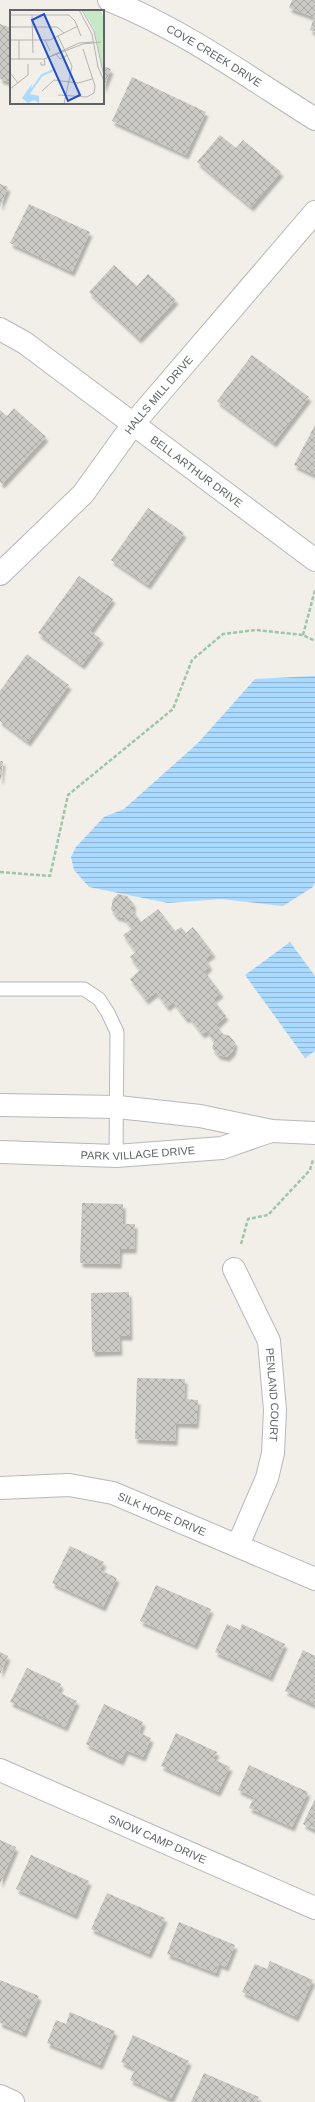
<svg xmlns="http://www.w3.org/2000/svg" width="315" height="2102" font-family="Helvetica,sans-serif">
<style>
.water{fill:url(#water-rules)}
.building{fill:url(#building-cross-hatch);filter:url(#shadow)}
.lines{fill:none;stroke-linecap:round;stroke-linejoin:round}
.service-casing{stroke:#b5b8bc;stroke-width:15}
.minor-casing{stroke:#b5b8bc;stroke-width:24}
.path{stroke:#9cc7a9;stroke-width:2.5;stroke-dasharray:4 2;stroke-linecap:butt}
.service{stroke:#fff;stroke-width:13}
.minor{stroke:#fff;stroke-width:22}
.labels{text-anchor:middle;stroke-width:4;stroke-linejoin:round;paint-order:stroke}
.street-label{font-size:11px;fill:#5f6368;stroke:#fff}
.inset-river{fill:none;stroke:#aadaff;stroke-width:2}
.inset-road{fill:none;stroke:#b3b3b1;stroke-width:1}
.view{fill:#1d4ed8;fill-opacity:0.15;stroke:#1d4ed8;stroke-width:2}
.inset-edge{fill:none;stroke:#5f6368;stroke-width:2}
</style>
<defs>
<pattern id="water-rules" width="6" height="5" patternUnits="userSpaceOnUse"><rect width="6" height="5" fill="#aadaff"/><path d="M0 2.5h6" fill="none" stroke="#8eb4d2"/></pattern>
<pattern id="building-cross-hatch" width="8" height="8" patternUnits="userSpaceOnUse"><rect width="8" height="8" fill="#cccac5"/><path d="M0 0l8 8M0 8l8-8" fill="none" stroke="#a9a8a4"/></pattern>
<filter id="shadow"><feDropShadow dx="2.5" dy="4.5" stdDeviation="1" flood-color="#0004"/></filter>
</defs>
<rect width="100%" height="100%" fill="#f1efe8"/>
<!-- water -->
<path class="water" d="M315,676V883L313,887L283,906L221,899L168,903L89,887L74,870L71,857L76,847L104,817L124,809L198,743L255,679Z
M290,942L315,976V1051L305,1058L245,975Z"/>
<!-- building -->
<path class="building" d="M292,0H315V32L310,30L314,17L289,8Z
M0,24L11,28V76L9,82L0,79Z
M103,66L111,69L103,89Z
M132,77L206,112L186,155L112,121Z
M220,135L236,148L243,140L281,172L251,207L197,162Z
M0,184L8,187L0,207Z
M29,204L90,232L72,272L10,243Z
M114,265L137,286L148,274L176,300L139,339L89,292Z
M252,355L309,397L274,443L217,401Z
M14,408L46,437L2,484L0,482V410L7,416Z
M315,425V475L294,465Z
M148,508L184,533L148,585L111,560Z
M79,576L113,599L90,631L101,639L82,665L38,633Z
M27,654L69,685L28,742L0,721V691Z
M0,761H3L1,780L0,779Z
M118,894L127,896L133,903V911L141,922L158,909L175,931L181,927L186,933L193,927L213,953L205,959L210,966L204,971L221,993L213,999L226,1016L216,1025L223,1034L230,1036L235,1043L233,1051L227,1057L218,1055L212,1048L214,1041L207,1031L202,1034L189,1017L186,1019L173,1002L167,1007L156,992L146,1000L130,979L140,970L130,957L136,952L123,935L132,929L124,918L116,916L111,909L113,899Z
M82,1203L123,1204V1224H135L134,1249H120L119,1264L80,1263Z
M129,1292L130,1336H119L120,1351L92,1352L91,1293Z
M137,1378L185,1379L184,1399L198,1400L196,1424L176,1423L175,1441L135,1439Z
M70,1546L104,1562L100,1570L117,1578L103,1607L52,1583Z
M156,1585L211,1609L195,1645L140,1621Z
M227,1624L240,1630L242,1624L285,1644L270,1677L215,1652Z
M303,1650L315,1656V1705L285,1691Z
M0,1652L8,1656L0,1674Z
M27,1668L61,1684L58,1692L77,1701L65,1727L10,1702Z
M104,1704L143,1722L139,1733L151,1738L143,1757L126,1750L121,1761L86,1744Z
M176,1733L217,1752L213,1759L230,1767L218,1792L161,1766Z
M249,1765L308,1792L292,1827L249,1808L254,1797L238,1790Z
M315,1799V1830L303,1824Z
M0,1840L16,1847L0,1884Z
M31,1855L89,1881L75,1915L16,1889Z
M107,1893L165,1918L149,1954L91,1929Z
M179,1922L235,1945L226,1967L219,1964L216,1973L167,1954Z
M270,1961L313,1980L296,2017L242,1992L255,1964L267,1969Z
M0,1980L39,1996L24,2033L0,2023Z
M70,2012L115,2031L100,2065L47,2043L56,2020L66,2024Z
M133,2035L189,2061L171,2099L130,2080L135,2069L121,2062Z
M204,2073L259,2097L256,2102H191Z"/>
<g class="lines">
<defs>
<path id="service" d="M0,989H84L99,999L108,1013L117,1032L116,1156"/>
<g id="minor">
<path id="s1" d="M109,0C182,29 248,77 315,119"/>
<path id="s2" d="M0,329L25,343L315,560"/>
<path id="s3" d="M0,574L83,494L134,423L315,212"/>
<path d="M0,1105L118,1107L200,1116L272,1131L315,1133"/>
<path id="s4" d="M0,1152L116,1156L222,1148L271,1131"/>
<path id="s5" d="M234,1269L269,1341L275,1410L273,1453L267,1478L238,1545"/>
<path id="s6" d="M0,1488L69,1485L113,1493L315,1579"/>
<path id="s7" d="M0,1770L315,1908"/>
<path d="M0,2096L13,2102"/>
</g>
</defs>
<!-- service casing -->
<use href="#service" class="service-casing"/>
<!-- minor casing -->
<use href="#minor" class="minor-casing"/>
<!-- path -->
<path class="path" d="M303,635L315,590
M0,872L50,876L68,795L173,709L192,660L223,634L256,630L303,635L315,641
M241,1244L248,1219L268,1215L310,1170L313,1160"/>
<!-- service -->
<use href="#service" class="service"/>
<!-- minor -->
<use href="#minor" class="minor"/>
</g>
<g class="labels">
<!-- street labels -->
<g class="street-label">
<text dy="4" stroke="none"><textPath href="#s1" startOffset="119">COVE CREEK DRIVE</textPath></text>
<text dy="4" stroke="none"><textPath href="#s3" startOffset="240">HALLS MILL DRIVE</textPath></text>
<text dy="4" stroke="none"><textPath href="#s2" startOffset="243">BELL ARTHUR DRIVE</textPath></text>
<text dy="4" stroke="none"><textPath href="#s4" startOffset="138">PARK VILLAGE DRIVE</textPath></text>
<text dy="4" stroke="none"><textPath href="#s5" startOffset="134">PENLAND COURT</textPath></text>
<text dy="4" stroke="none"><textPath href="#s6" startOffset="167">SILK HOPE DRIVE</textPath></text>
<text dy="4" stroke="none"><textPath href="#s7" startOffset="172">SNOW CAMP DRIVE</textPath></text>
</g>
</g>
<!-- overview -->
<g transform="translate(10 10)">
<rect width="94" height="94" fill="#f1efe8"/>
<path d="M73,0H90L94,8V63L84,18Z" fill="#c5e8c5"/>
<path d="M83,0H89L94,11V14L88,18L78,3Z" fill="#c5e8c5"/>
<path d="M22,74L20,84L29,86V93L24,90L18,93L12,88Z" fill="#aadaff"/>
<path class="inset-river" d="M20,82L32,65L44,60"/>
<path class="inset-road" d="M69,0L82,24L88,57L94,71M72,0L84,21L94,66M0,5H59L65,11L71,26M22,5L23,43M0,17H47L54,23M48,26L62,56L54,94M0,30H40L68,16M9,30V49M35,30L40,41M46,44L50,49L58,45M41,46L69,33L84,32M0,49H34L73,34L91,32M31,52V55H35L34,49M0,63L8,73M0,79L18,65V54M32,81L44,70L68,73L82,69M48,85L77,87L84,83L85,76L73,39"/>
<path class="view" d="M34,4L70,85L58,91L22,10Z"/>
<rect width="94" height="94" class="inset-edge"/>
</g>
</svg>
